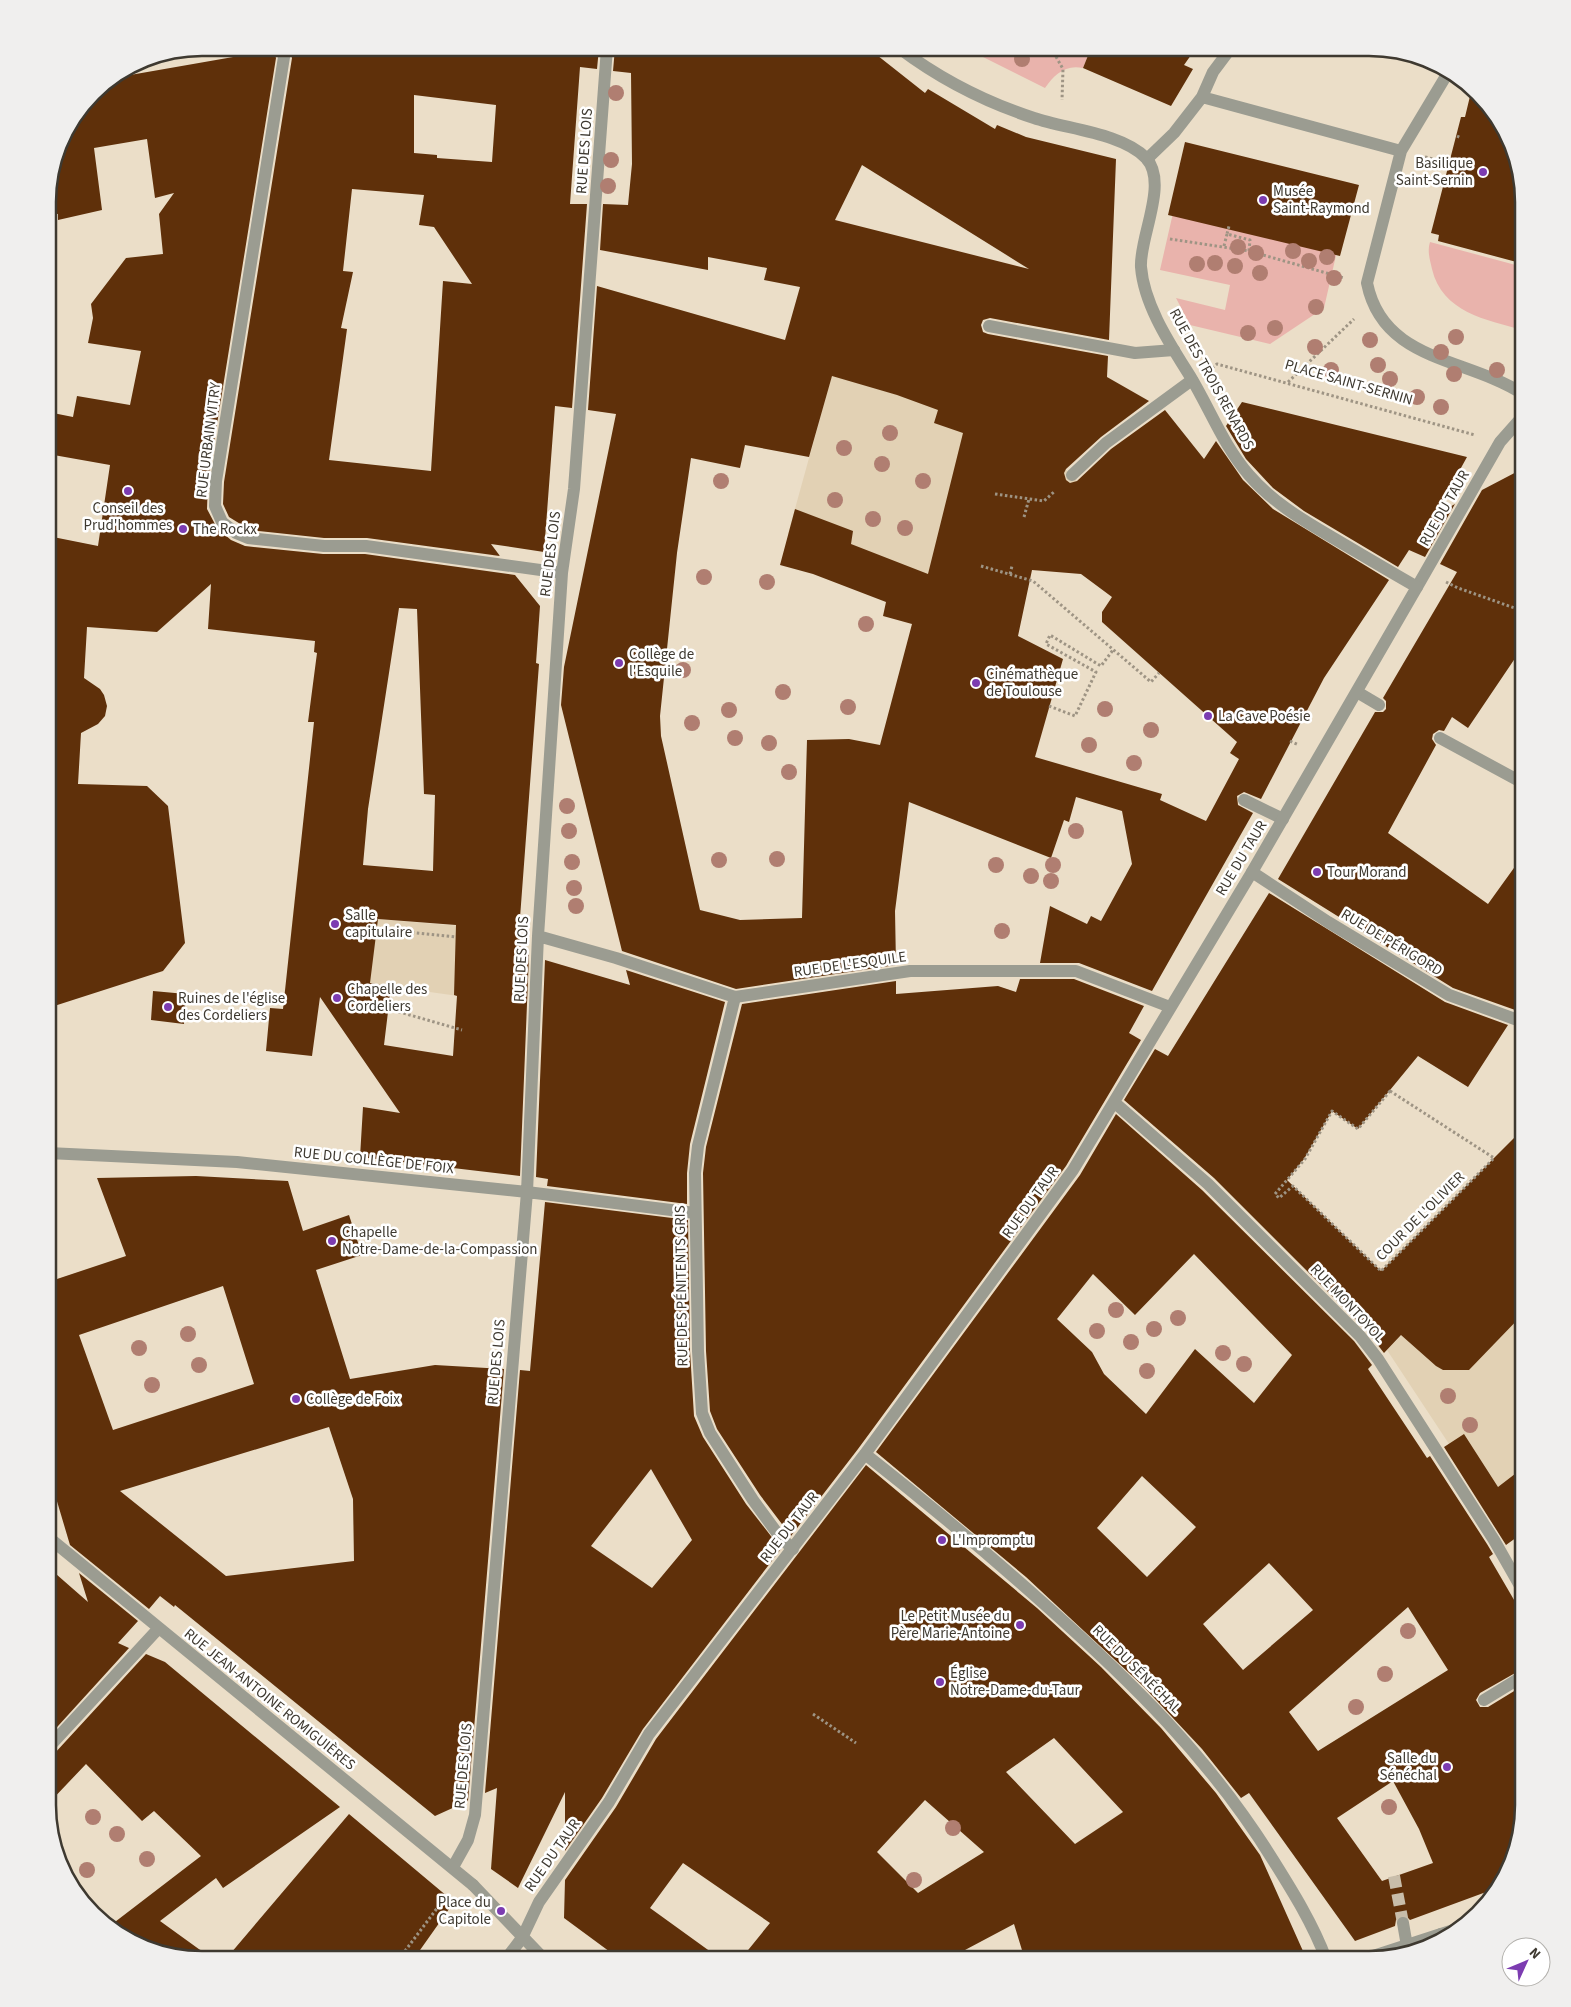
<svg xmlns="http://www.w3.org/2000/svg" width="1571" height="2007" font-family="'Source Sans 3',sans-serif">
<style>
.built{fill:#e2d1b4}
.green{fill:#e9b3ac}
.building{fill:#5f300a;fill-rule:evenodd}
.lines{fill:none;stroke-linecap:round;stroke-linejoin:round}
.pedestrian-tunnel{stroke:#c8bdaa;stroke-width:12;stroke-dasharray:12 6;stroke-linecap:butt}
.path{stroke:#9e9484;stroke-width:3;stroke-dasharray:2.5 2.5;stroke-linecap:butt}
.service{stroke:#9b9c91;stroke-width:12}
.pedestrian{stroke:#9b9c91;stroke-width:12}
.minor{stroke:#9b9c91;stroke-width:12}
.tree{fill:#b07e71}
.poi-dot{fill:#7c3cb1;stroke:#fff;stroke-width:2}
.labels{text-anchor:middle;stroke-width:5;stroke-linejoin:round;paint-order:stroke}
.street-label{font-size:15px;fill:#3e3930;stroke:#fff}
.poi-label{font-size:15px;fill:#3e3930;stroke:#fff;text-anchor:start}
.rim{fill:none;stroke:#3e3930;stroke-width:2.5}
</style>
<rect width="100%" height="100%" fill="#ebdec8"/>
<!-- built -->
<path class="built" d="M832,375L1010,429L1005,458L1066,470L1077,480L1036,521L972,612L891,581L788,534Z
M299,857L378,919L520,931L515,1004L287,972Z
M1523,1211V1491L1484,1497L1387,1350Z"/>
<!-- green -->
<path class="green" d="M965,48H1091L1083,68C1065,64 1054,75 1045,88Z
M1173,213L1337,251L1324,308L1270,344L1190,325L1176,298L1225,310L1230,285L1160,270Z
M1430,242L1523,267V330C1486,320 1442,312 1432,269C1430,260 1427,251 1430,242Z"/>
<!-- building -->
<path class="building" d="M289,48H599L597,69L580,67L570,204H587L572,408L555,406L544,552L491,544L500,556L367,538H324L250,530L229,517L223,504L224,482L292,58ZM414,95L496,105L492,162L437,158V155L414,153ZM352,189L424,195L419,225L434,227L472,284L443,281L431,471L329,460L347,329L341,328L353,272L343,271Z
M615,48H868L925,93L928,89L995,129L997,125L1026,137L1116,159L1109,340L990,318L983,320L981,325L983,332L988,334L1108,356L1107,377L1149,401L1101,437L1066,469L1064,473L1066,480L1070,483L1077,481L1111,449L1165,410L1204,459L1216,441L1243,480L1273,509L1389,580L1324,678L1261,799L1244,792L1237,796L1238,805L1253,813L1152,991L1079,963H1040L1050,906L1087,924L1091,916L1101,921L1132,864L1122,811L1076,797L1069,822L1064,820L1051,858L909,802L895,911L896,965L736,989L622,951L561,705L564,667L616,414L588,410L597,286L785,340L800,287L764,280L767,268L708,257V270L600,250L603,204L628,205L632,164L631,73L613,71ZM862,165L1029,269L835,220ZM832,376L897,395L938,410L934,423L963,433L928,574L851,544L853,531L795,509L780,565L813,574L886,602L883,616L912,624L880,745L849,739L807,740L802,918L740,920L700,910L661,736L660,716L677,553L691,458L740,468L745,445L809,457ZM1032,570L1081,574L1112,597L1102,612V622L1237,742L1230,753L1239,759L1206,821L1160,800L1162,794L1035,757L1063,659L1018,636Z
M1091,48H1196L1184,65L1193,69L1171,106L1083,68Z
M273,50L276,58L208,480L207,509L217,528L231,540L245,546L323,554H365L515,575L540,606L536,663L539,664L519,931L521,953L529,955L520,1176L360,1157L363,1107L400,1113L320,997L312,1056L266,1051L270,1008L283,1009L314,722H308L317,653L314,652L315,641L208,629L211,584L157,632L87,627L84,678L100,689L104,695L107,706L105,716L98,724L81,733L78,784L147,786L168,806L185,943L163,971L48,1008V536L98,546L110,465L48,454V412L73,417L77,396L130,405L141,351L88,343L93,318L91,304L126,258L163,254L159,214L174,193L155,198L147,139L94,148L102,210L58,220V214L48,213V192L64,133L100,86L113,78ZM399,608L417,609L424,794L435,795L433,871L363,865L368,809ZM378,919L456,925L454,995L457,996L453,1056L384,1045L391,987L370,983Z
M1471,92L1498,116L1518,162L1524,202V264L1438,241L1439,235L1431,233L1461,117H1465Z
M1185,142L1359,185L1340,256L1168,215Z
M1242,402L1467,457L1435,515L1455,504L1425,557L1409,550L1398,567L1304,511L1273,488L1246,459L1226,426Z
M1524,468V645L1468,728L1452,717L1444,731L1439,730L1433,734L1432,739L1436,745L1388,833L1488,904L1524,854V1002L1518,1011L1453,988L1278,879L1375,712H1383L1386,709V701L1383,698L1457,572L1440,564L1482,490Z
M1269,893L1445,1002L1508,1025L1468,1087L1418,1056L1358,1129L1332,1111L1304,1159L1287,1180L1381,1271L1524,1128V1313L1469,1370H1443L1436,1366L1401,1335L1384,1353L1366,1330L1214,1178L1124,1100L1155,1049L1168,1056Z
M545,960L630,985L626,970L725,1002L690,1144L687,1173V1204L547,1186L548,1179L536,1177Z
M1020,979H1074L1144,1006L1129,1033L1141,1040L1066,1166L858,1449L791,1536L760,1495L717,1429L710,1411L706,1351L703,1173L706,1147L742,1004L896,981V994L998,986L1016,992Z
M153,991L186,994L184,1024L151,1020Z
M1116,1114L1202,1190L1354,1341L1372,1365L1368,1369L1427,1458L1430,1456L1487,1544L1493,1554L1489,1557L1524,1617V1668L1480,1693L1476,1700L1480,1707H1488L1524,1685V1805L1503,1882L1497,1888L1410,1920L1406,1916L1401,1915L1396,1920L1395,1926L1355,1941L1249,1793L1241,1798L1202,1749L1143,1686L1026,1577L876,1452L1080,1175ZM1194,1254L1292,1355L1254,1403L1195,1349L1146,1414L1104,1374L1092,1352L1057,1319L1093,1274L1135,1315ZM1142,1476L1196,1527L1147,1577L1097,1528ZM1269,1563L1313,1610L1243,1670L1203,1624ZM1408,1607L1448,1670L1318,1751L1289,1712ZM1393,1781L1419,1829L1433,1863L1382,1881L1337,1818Z
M196,1176L288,1181L303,1231L349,1215L362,1255L316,1270L350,1379L435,1365L504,1369L468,1801L435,1816L175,1605L174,1607L160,1596L149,1609L70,1545L48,1471V1282L126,1256L97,1178ZM223,1286L254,1384L113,1430L79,1335ZM329,1427L353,1499L354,1561L226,1576L120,1491Z
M545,1202L688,1220L690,1351L694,1416L703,1437L746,1504L781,1549L643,1729L602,1798L565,1851V1792L518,1888L491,1869L497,1788L485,1793L520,1370L530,1371ZM651,1469L692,1540L652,1588L591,1546Z
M1464,1434L1498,1487L1524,1467V1532L1506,1545L1444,1447Z
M866,1465L1037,1608L1101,1667L1161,1728L1216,1793L1260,1855L1307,1960H1025L1014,1924L965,1950L968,1960H740L770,1923L683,1863L650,1908L722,1960H621L564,1918L565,1880L616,1807L656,1739ZM1054,1738L1123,1812L1075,1844L1006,1772ZM925,1800L984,1852L918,1893L877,1852Z
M48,1567L88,1602L79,1573L138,1621L118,1643L129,1648L48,1737Z
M146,1654L165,1662L340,1807L223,1888L216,1878L160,1921L214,1960H202L125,1939L111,1925L201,1856L154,1811L142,1821L86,1764L48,1804V1756L54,1754Z
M349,1814L454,1902L413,1960H225Z"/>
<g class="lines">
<!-- pedestrian-tunnel -->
<path class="pedestrian-tunnel" d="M1394,1876L1403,1923"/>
<!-- path -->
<path class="path" d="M1051,48L1063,69L1062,100
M1457,136L1461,138
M1425,157L1450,163
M1170,239L1249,251L1250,240L1227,234L1229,226
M1224,246L1227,234
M1249,251L1344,278
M1212,368L1217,364L1475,435
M1288,382L1354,319
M995,494L1044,501L1055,491
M1024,517L1029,499
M981,566L1033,581L1151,682L1159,673
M1010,574L1012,566
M1446,582L1458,588L1523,611
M1049,706L1075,716L1096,672L1046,644L1050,635L1101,666L1113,650
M1290,741L1299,745
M377,929L456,937
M389,1009L462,1030
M1390,1091L1494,1158L1381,1271L1293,1186L1279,1198L1275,1194L1305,1159L1332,1111L1358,1129Z
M813,1714L856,1743
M399,1959L447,1895"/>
<!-- service -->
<path class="service" d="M989,326L1135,353L1174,350
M1357,692L1379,705
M1440,738L1523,783
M1244,800L1283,819"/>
<!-- pedestrian -->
<path class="pedestrian" d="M1449,71L1401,151L1367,283C1383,362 1466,357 1523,394
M1202,97L1401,151
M1147,159L1174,133L1202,97L1213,72L1231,48
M1072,475L1106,443L1192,380
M1417,587L1500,442L1523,416
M735,997L910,971H1076L1170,1007
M1115,1103L1208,1184L1360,1336L1378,1359L1494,1540L1523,1591
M865,1454C926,1502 985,1551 1042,1602C1131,1681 1210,1758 1273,1860C1293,1892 1313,1924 1326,1959
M1484,1700L1523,1676
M473,1885L544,1959
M1403,1923L1407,1946
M506,1959L522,1938L539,1902L609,1802L649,1734L865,1454L1073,1170L1252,872
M1364,1959L1441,1934"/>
<!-- minor -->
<path class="minor" d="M281,48L284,57L216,481L215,506L222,522L236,533L248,538L324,546H366L562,573
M899,48C940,79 985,102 1034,118C1066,129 1122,133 1146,158C1169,183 1139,238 1141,267C1144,305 1170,344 1190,376C1210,409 1223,445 1249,475C1273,503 1303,520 1335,539C1362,555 1389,571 1417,587L1252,872L1328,922L1449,995L1523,1022
M538,936L616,958L735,997L698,1146L695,1173L698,1351L702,1413L710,1433L753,1500L780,1537L793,1549
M48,1153L237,1162L527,1192L695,1213
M48,1537L473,1885
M48,1748L158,1629
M453,1867L468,1840L475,1815L527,1192L538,936L562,573L574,489L607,48
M1441,1934L1460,1928"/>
</g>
<!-- trees -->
<g class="tree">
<circle cx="1022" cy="59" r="8"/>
<circle cx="616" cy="93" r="8"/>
<circle cx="611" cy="160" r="8"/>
<circle cx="608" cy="186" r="8"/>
<circle cx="1238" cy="247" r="8"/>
<circle cx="1293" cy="251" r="8"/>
<circle cx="1256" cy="253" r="8"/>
<circle cx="1327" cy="257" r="8"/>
<circle cx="1309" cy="261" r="8"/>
<circle cx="1215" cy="263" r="8"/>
<circle cx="1197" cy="264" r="8"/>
<circle cx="1235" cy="266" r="8"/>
<circle cx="1260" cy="273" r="8"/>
<circle cx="1334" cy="278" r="8"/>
<circle cx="1316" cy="307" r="8"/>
<circle cx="1275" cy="328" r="8"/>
<circle cx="1248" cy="333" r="8"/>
<circle cx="1456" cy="337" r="8"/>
<circle cx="1370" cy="340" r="8"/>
<circle cx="1315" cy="347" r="8"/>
<circle cx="1441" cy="352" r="8"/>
<circle cx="1378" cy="365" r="8"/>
<circle cx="1331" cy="370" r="8"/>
<circle cx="1497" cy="370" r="8"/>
<circle cx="1454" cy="374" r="8"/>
<circle cx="1390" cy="379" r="8"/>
<circle cx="1417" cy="397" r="8"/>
<circle cx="1441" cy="407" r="8"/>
<circle cx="890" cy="433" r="8"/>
<circle cx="844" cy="448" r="8"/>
<circle cx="882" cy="464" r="8"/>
<circle cx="721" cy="481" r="8"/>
<circle cx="923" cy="481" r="8"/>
<circle cx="835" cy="500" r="8"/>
<circle cx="873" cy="519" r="8"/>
<circle cx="905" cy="528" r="8"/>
<circle cx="704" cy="577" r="8"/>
<circle cx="767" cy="582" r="8"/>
<circle cx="866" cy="624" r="8"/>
<circle cx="683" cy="670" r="8"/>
<circle cx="783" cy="692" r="8"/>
<circle cx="848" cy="707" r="8"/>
<circle cx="1105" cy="709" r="8"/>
<circle cx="729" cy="710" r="8"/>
<circle cx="692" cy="723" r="8"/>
<circle cx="1151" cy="730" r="8"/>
<circle cx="735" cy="738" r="8"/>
<circle cx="769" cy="743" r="8"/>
<circle cx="1089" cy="745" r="8"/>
<circle cx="1134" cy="763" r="8"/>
<circle cx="789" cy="772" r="8"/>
<circle cx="567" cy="806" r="8"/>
<circle cx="569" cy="831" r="8"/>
<circle cx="1076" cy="831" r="8"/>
<circle cx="777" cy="859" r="8"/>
<circle cx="719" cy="860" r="8"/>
<circle cx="572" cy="862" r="8"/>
<circle cx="996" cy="865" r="8"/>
<circle cx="1053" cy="865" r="8"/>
<circle cx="1031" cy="876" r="8"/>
<circle cx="1051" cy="881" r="8"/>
<circle cx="574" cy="888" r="8"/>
<circle cx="576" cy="906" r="8"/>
<circle cx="1002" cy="931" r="8"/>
<circle cx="1116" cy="1310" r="8"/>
<circle cx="1178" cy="1318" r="8"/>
<circle cx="1154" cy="1329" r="8"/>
<circle cx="1097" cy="1331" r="8"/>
<circle cx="188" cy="1334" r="8"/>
<circle cx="1131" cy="1342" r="8"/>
<circle cx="139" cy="1348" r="8"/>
<circle cx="1223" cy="1353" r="8"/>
<circle cx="1244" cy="1364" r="8"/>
<circle cx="199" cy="1365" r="8"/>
<circle cx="1147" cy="1371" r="8"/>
<circle cx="152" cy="1385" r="8"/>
<circle cx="1448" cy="1396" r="8"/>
<circle cx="1470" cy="1425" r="8"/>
<circle cx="1408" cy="1631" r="8"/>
<circle cx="1385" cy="1674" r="8"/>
<circle cx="1356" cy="1707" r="8"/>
<circle cx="1389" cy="1807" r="8"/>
<circle cx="93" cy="1817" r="8"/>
<circle cx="953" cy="1828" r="8"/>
<circle cx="117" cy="1834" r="8"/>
<circle cx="147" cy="1859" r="8"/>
<circle cx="87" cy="1870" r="8"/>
<circle cx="914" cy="1880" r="8"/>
</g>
<!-- markers -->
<g class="poi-dot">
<circle cx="1483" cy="172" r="5"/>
<circle cx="1263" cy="200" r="5"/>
<circle cx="128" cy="491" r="5"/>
<circle cx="183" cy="529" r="5"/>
<circle cx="619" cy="663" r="5"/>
<circle cx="976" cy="683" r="5"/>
<circle cx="1208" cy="716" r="5"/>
<circle cx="1317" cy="872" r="5"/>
<circle cx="335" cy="924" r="5"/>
<circle cx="337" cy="998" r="5"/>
<circle cx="168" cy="1007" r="5"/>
<circle cx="332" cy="1241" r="5"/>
<circle cx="296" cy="1399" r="5"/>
<circle cx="942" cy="1540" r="5"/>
<circle cx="1020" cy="1625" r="5"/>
<circle cx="940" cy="1682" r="5"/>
<circle cx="1447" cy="1767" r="5"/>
<circle cx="501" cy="1911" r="5"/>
</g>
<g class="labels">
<!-- street labels -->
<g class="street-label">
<text transform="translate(584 151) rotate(-86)" y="5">RUE DES LOIS</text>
<text transform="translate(1212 379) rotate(61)" y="5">RUE DES TROIS RENARDS</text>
<text transform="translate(1349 382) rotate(16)" y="5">PLACE SAINT-SERNIN</text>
<text transform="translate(208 440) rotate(-83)" y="5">RUE URBAIN VITRY</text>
<text transform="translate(1444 508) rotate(-60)" y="5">RUE DU TAUR</text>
<text transform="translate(550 554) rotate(-83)" y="5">RUE DES LOIS</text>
<text transform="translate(1241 858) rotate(-59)" y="5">RUE DU TAUR</text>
<text transform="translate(1392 942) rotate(31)" y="5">RUE DE PÉRIGORD</text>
<text transform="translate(521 959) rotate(-87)" y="5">RUE DES LOIS</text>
<text transform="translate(850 964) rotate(-8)" y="5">RUE DE L'ESQUILE</text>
<text transform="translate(374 1160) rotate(6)" y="5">RUE DU COLLÈGE DE FOIX</text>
<text transform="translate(1030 1202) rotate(-54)" y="5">RUE DU TAUR</text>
<text transform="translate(1420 1216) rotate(-45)" y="5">COUR DE L'OLIVIER</text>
<text transform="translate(681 1286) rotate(-91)" y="5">RUE DES PÉNITENTS GRIS</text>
<text transform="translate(1348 1303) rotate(47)" y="5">RUE MONTOYOL</text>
<text transform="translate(496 1362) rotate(-85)" y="5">RUE DES LOIS</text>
<text transform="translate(789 1527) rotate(-52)" y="5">RUE DU TAUR</text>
<text transform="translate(1137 1669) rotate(45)" y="5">RUE DU SÉNÉCHAL</text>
<text transform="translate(270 1699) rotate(39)" y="5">RUE JEAN-ANTOINE ROMIGUIÈRES</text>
<text transform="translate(463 1766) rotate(-85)" y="5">RUE DES LOIS</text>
<text transform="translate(552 1855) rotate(-55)" y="5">RUE DU TAUR</text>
</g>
<!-- poi labels -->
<g class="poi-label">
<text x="1473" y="168" text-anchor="end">Basilique<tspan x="1473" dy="17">Saint-Sernin</tspan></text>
<text x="1273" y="196">Musée<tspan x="1273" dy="17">Saint-Raymond</tspan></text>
<text x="128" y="513" text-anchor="middle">Conseil des<tspan x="128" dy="17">Prud'hommes</tspan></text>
<text x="193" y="534">The Rockx</text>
<text x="629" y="659">Collège de<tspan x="629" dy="17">l'Esquile</tspan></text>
<text x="986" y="679">Cinémathèque<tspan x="986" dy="17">de Toulouse</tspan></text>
<text x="1218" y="721">La Cave Poésie</text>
<text x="1327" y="877">Tour Morand</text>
<text x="345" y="920">Salle<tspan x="345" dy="17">capitulaire</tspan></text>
<text x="347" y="994">Chapelle des<tspan x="347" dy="17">Cordeliers</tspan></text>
<text x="178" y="1003">Ruines de l'église<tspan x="178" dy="17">des Cordeliers</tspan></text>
<text x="342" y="1237">Chapelle<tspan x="342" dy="17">Notre-Dame-de-la-Compassion</tspan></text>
<text x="306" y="1404">Collège de Foix</text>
<text x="952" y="1545">L'Impromptu</text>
<text x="1010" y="1621" text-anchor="end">Le Petit Musée du<tspan x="1010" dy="17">Père Marie-Antoine</tspan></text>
<text x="950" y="1678">Église<tspan x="950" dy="17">Notre-Dame-du-Taur</tspan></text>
<text x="1437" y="1763" text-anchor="end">Salle du<tspan x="1437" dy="17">Sénéchal</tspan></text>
<text x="491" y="1907" text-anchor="end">Place du<tspan x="491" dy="17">Capitole</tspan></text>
</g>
</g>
<!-- crop -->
<path d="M0 0H1571V2007H0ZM202 56H1369A146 146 0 0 1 1515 202V1805A146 146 0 0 1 1369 1951H202A146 146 0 0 1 56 1805V202A146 146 0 0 1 202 56Z" fill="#f0efee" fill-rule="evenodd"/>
<path class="rim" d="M202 56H1369A146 146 0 0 1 1515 202V1805A146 146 0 0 1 1369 1951H202A146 146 0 0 1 56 1805V202A146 146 0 0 1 202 56Z"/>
<!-- north arrow -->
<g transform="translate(1526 1962) rotate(46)"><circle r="24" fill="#ffffff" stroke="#b2b0ac"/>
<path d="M0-4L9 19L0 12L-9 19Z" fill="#7c3cb1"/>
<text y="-8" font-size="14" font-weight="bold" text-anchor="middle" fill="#3e3930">N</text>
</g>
</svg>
